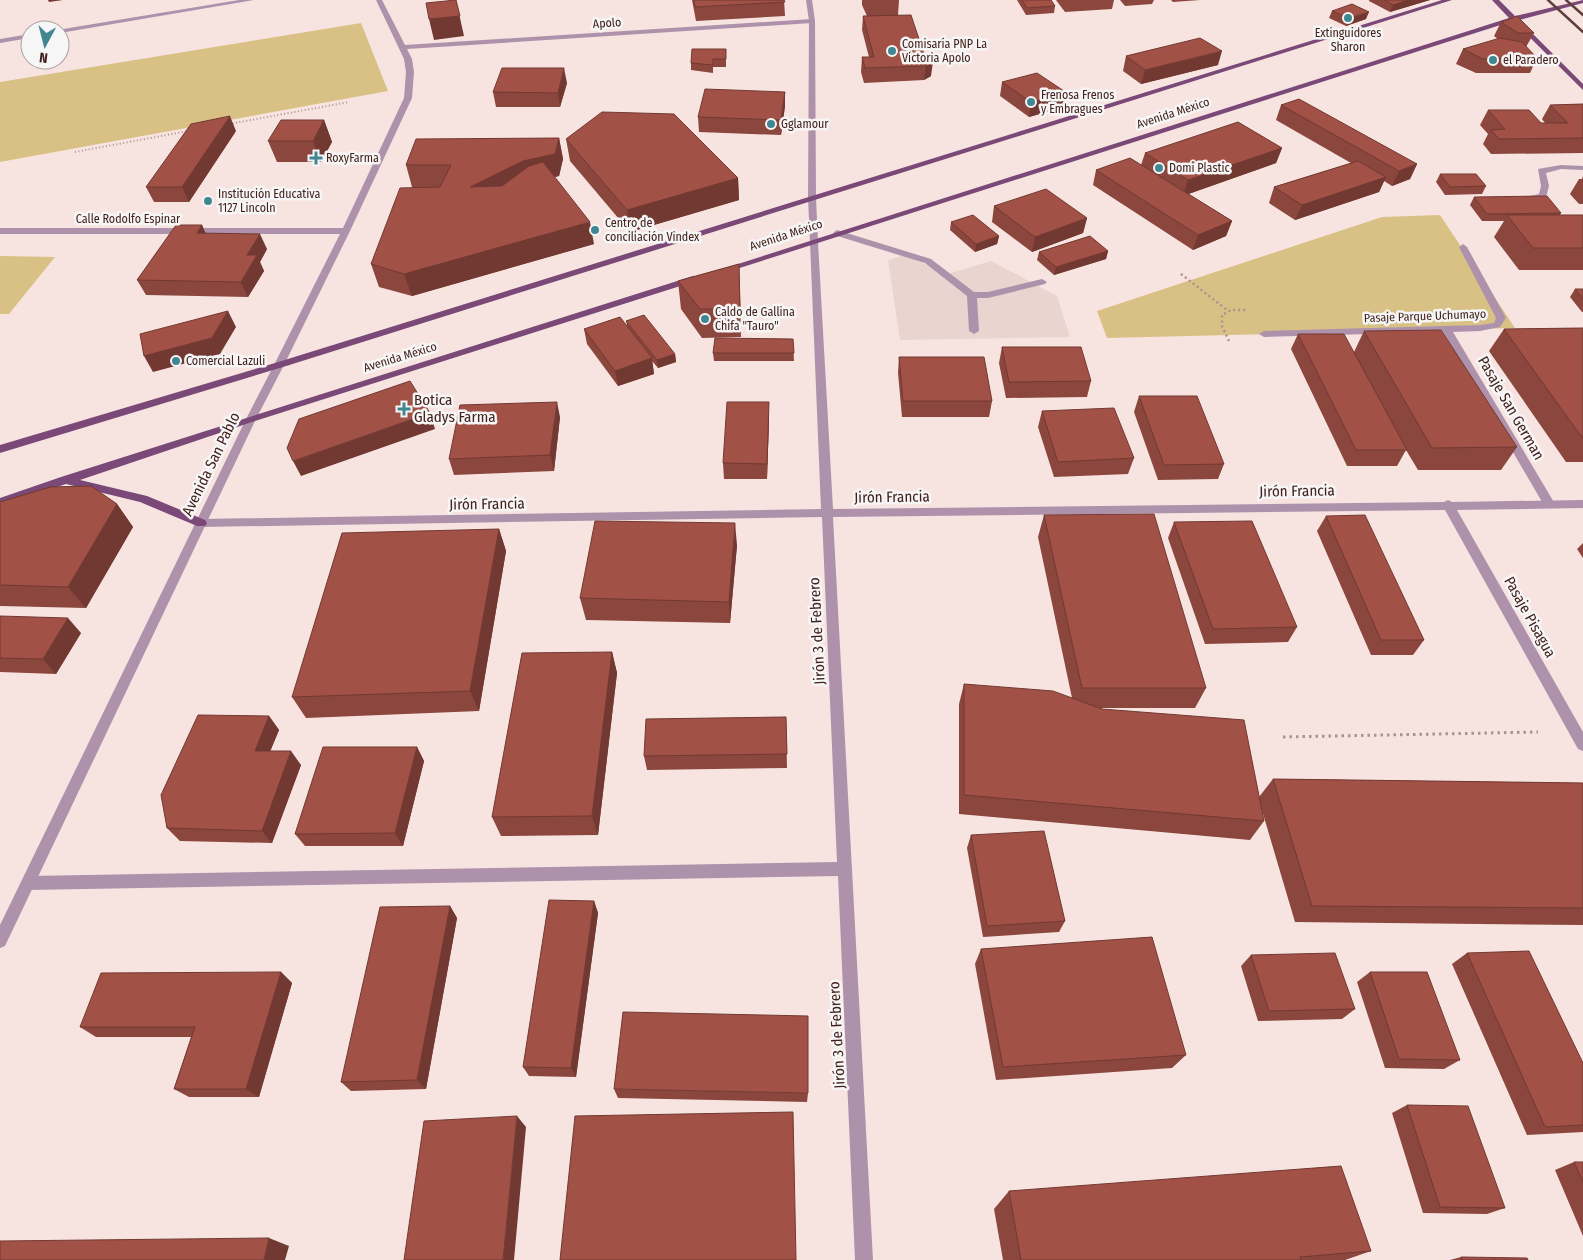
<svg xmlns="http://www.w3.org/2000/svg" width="1583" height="1260" font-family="'Fira Sans Condensed',sans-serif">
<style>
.built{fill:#e9d4d0}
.green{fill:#d9c186}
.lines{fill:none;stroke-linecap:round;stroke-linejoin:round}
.path-far2{stroke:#ac928e;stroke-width:2;stroke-dasharray:1 2.5;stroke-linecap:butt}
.path-far1{stroke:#ac928e;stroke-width:2.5;stroke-dasharray:2 3;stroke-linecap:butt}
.path{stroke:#ac928e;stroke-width:3;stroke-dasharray:2.5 4;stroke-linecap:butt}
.service{fill:#ae92ac;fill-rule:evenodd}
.minor{fill:#ae92ac;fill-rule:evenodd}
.tertiary{fill:#ae92ac;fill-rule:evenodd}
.primary{fill:#7a4977;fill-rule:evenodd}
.rail{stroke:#603f3b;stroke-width:2.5}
.wall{fill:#8b463d}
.shaded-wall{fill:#713932}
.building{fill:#a25147;stroke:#713932}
.poi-dot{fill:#418792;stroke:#f6f6f6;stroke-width:2}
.labels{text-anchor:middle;stroke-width:5;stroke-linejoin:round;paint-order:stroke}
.far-street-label{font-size:12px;fill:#43201b;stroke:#f6f6f6}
.far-poi-label{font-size:12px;fill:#43201b;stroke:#f6f6f6;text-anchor:start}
.poi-label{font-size:15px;fill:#43201b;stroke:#f6f6f6;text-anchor:start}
.street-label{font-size:15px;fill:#43201b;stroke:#f6f6f6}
</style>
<rect width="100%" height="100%" fill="#f7e4e0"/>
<!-- built -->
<path class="built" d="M905,255L947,274L991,261L1057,296L1070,337L900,340L888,260Z"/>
<!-- green -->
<path class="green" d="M361,23L388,91L0,162V82Z
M1440,215L1515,328L1107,338L1097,311L1382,217Z
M0,256L55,257L9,314H0Z"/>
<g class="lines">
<!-- path-far2 -->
<path class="path-far2" d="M229,124L349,102
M75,152L188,131"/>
<!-- path-far1 -->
<path class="path-far1" d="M1181,274L1227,310
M1229,341L1222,326V315L1231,310H1248"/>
<!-- path -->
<path class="path" d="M1283,737L1538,732"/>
<!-- service -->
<path class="service" d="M1561,165L1583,166V170L1561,169L1546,173L1549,186L1546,197L1538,201L1521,202V198L1539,194L1541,186L1538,169Z
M837,230L931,259L974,292H988L1042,279L1047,282L1045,284L988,298H977L979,331L974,334L969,331L967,296L925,263L834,235L833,233Z
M1463,244L1467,247L1506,318L1500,327L1480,331L1453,332L1555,504L1553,507H1545L1443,332L1264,337L1259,334L1264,331L1480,325L1494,323L1496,318L1459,247Z"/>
<!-- minor -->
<path class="minor" d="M239,0H254L60,33V30H57Z
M376,0H382L405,45L812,19L815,21L812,23L407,49L412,59L414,72L412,98L350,231L284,365L279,368L274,365L340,234H0V228H343L404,98L406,72L404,59Z
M30,34V38L0,43V39Z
M814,239L818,242L833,509L1444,502L1448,500L1452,502L1583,500V508L1457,510L1583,732V751L1578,749L1445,510L833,517L873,1260H855L838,876L29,890L24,888L22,883L24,878L29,876L837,862L822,517L201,527L195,523L201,519L821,509L810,242Z"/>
<!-- tertiary -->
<path class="tertiary" d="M806,0H812L815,21L816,198L818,242L814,245L810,242L808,198L809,21Z
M279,362L284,365L256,419L5,946L0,948V925L246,419L274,365Z"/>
<!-- primary -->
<path class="primary" d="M1442,0H1452L283,367L0,453V445L275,363Z
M1492,0H1499L1515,16L1583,0V3L1519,20L1583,84V90L1513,21L727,272H721L719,270L1509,18Z
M693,276L698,279L696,281L255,421L80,480L147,496L205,520L207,523L205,526H197L140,502L66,484L0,506V498L61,477Z"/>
<!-- rail -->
<path class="rail" d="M1548,0L1583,32
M1566,0L1583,15"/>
</g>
<!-- wall -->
<path class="wall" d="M692,0H784L785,16L696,21Z
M862,0H899L898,15L931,76L924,80L864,83L861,72L862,57H869L862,30L863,16H867L862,5Z
M1017,0H1051L1055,6L1054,13L1026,15Z
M1056,0H1114L1112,9L1065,12Z
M1120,0H1154L1152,4L1125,6Z
M1171,0H1200L1173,2Z
M1369,0H1430L1390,12L1369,1Z
M1332,11L1366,19L1346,26L1329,18Z
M1501,22L1534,33L1526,47L1537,58L1530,73H1476L1456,64L1463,49L1498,39L1494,36Z
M726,56V67H713V73L691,70V63Z
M1126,56L1218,65L1141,84L1123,71Z
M1002,82L1067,93L1064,107L1029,117L1000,96Z
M567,83L560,107H496L493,92Z
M785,92V106L781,135L699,132L698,117Z
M1583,104V153L1491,154L1483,144L1488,134L1480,125L1488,110L1541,123H1545L1542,119L1550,105Z
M1281,105L1417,164L1410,179L1392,186L1384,181L1379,192L1295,220L1269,203L1274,187L1351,163L1276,120Z
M324,120L332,142L321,162H277L268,141Z
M236,131L189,202H154L146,187Z
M559,138L563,159L559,176L554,177L594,244L412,296L379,287L371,264L412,187L406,165Z
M566,139L738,178L739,200L630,232L570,161Z
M1282,148L1276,163L1188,194L1232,221L1226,236L1193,250L1093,185L1096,170L1141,165L1145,153Z
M1440,174L1486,186L1482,194L1445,195L1436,182Z
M1583,176V204H1579L1570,194L1579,179H1582Z
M1474,197L1561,213L1560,215H1583V270H1519L1494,237L1504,221H1482L1470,205Z
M994,206L1087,218L1083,233L1032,252L992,222Z
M951,222L999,236L997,244L975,252L950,230Z
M202,225L205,233L267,249L260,262L264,271L248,297L146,295L137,280Z
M1108,251L1106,259L1054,275L1037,260L1039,252Z
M739,264L741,337L702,338L681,309L678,281Z
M1575,289H1583V312H1582L1570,297Z
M626,321L675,354L676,362L658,368L652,361L654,374L618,386L587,344L584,329L627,325Z
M1583,328V462H1566L1489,351L1504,329Z
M1364,331L1517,447L1501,470H1418L1406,450L1397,466H1347L1291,349L1298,334L1354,352Z
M793,339L794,361H714L713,353Z
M1002,347L1091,381L1087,397L1006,398L999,363Z
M899,357L992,401L989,417H902L898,373Z
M1139,396L1224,464L1218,479L1158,480L1134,412Z
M1042,411L1134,458L1128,474L1054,477L1038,427Z
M560,417L554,471L454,475L449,459Z
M769,418L767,479H724L723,463Z
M0,502L117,504L133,527L86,608L0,606Z
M1044,515L1206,688L1195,708H1101L1259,797L1273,779L1583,783V925L1295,922L1261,807L1264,821L1250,840L959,814V704L964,684L1072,698L1038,537Z
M1326,516L1424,640L1413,655H1371L1317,531Z
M1174,522L1297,627L1288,642L1205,644L1168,538Z
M499,529L506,551L479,711L306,718L292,697Z
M1583,543V558L1577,549Z
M737,545L730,623L586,620L580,598Z
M0,616L81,633L56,674L0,672Z
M612,652L617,673L598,835L501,836L492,817Z
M269,716L279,730L270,751L301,765L272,843L180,841L167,828Z
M786,717L787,768L647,770L644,756Z
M417,747L424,761L403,846H305L295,834Z
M971,835L1065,921L1059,932L983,937L967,848Z
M594,901L598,913L576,1077L529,1076L523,1067Z
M450,906L457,918L426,1089L351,1091L341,1082Z
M981,949L1186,1055L1172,1068L996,1080L975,964Z
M1467,953L1583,1063V1132L1527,1135L1452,964Z
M1251,955L1355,1009L1342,1019L1258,1021L1241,966Z
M281,972L292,983L259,1097H189L174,1089L191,1037H96L80,1027Z
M1370,972L1460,1060L1444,1069L1385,1068L1357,982Z
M614,1089L808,1093L807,1102L618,1098Z
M1407,1105L1505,1208L1487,1214L1423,1213L1392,1113Z
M1574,1162H1583V1236L1555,1170Z
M1009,1191L1371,1251L1345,1260H1003L994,1209Z
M1461,1257L1528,1260H1450Z"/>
<!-- shaded-wall -->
<path class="shaded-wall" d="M48,0H63L49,2Z
M456,0L464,36L434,40L429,19Z
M1409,0H1430L1390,12L1393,5Z
M1369,12L1366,19L1346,26L1349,18Z
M1222,51L1218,65L1141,84L1145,70Z
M933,62L931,76L924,80L926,66Z
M564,68L567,83L560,107L558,93Z
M785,92V106L781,135V120Z
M1067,93L1064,107L1029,117L1031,102Z
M230,116L236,131L189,202L182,187Z
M324,120L332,142L321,162L313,141Z
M559,138L563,159L559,176L528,183L476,208L470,187Z
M1282,148L1276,163L1183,196L1188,180Z
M1417,164L1410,179L1392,186L1399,171Z
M1386,177L1379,192L1295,220L1302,205Z
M738,178L739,200L630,232L627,210Z
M1087,218L1083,233L1032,252L1035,237Z
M1232,221L1226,236L1193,250L1198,235Z
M590,222L594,244L412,296L404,274Z
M202,225L209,241L197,233Z
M260,234L267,249L260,262L264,271L248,297L241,282L247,255Z
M999,236L997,244L975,252L976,244Z
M1108,251L1106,259L1054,275L1056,267Z
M739,264L740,292L741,337L740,309Z
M228,311L236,327L220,354L153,372L144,356Z
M675,354L676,362L658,368L657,360Z
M652,358L654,374L618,386L615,371Z
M557,402L560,417L554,471L550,455Z
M769,402V418L767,479V464Z
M430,413L435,429L301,476L293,461Z
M117,504L133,527L86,608L68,587Z
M735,523L737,545L730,623L729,602Z
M499,529L506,551L479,711L470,691Z
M68,618L81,633L56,674L43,659Z
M612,652L617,673L598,835L592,816Z
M269,716L279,730L265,764L255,751Z
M417,747L424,761L403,846L395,833Z
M291,751L301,765L272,843L262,831Z
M594,901L598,913L576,1077L571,1068Z
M450,906L457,918L426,1089L417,1080Z
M281,972L292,983L259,1097L246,1089Z
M517,1116L526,1127L514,1260H503Z
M269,1238L289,1246L285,1260H264Z"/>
<!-- building -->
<path class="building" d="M456,0L460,16L429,19L426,3Z
M694,0H784L785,2L695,7Z
M1022,0H1051L1055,6L1027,8Z
M1384,0H1409L1393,5Z
M1352,4L1369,12L1349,18L1332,11Z
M911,15L925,57L933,62L926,66L865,68L862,57H874L863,16Z
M1517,16L1534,33H1518L1501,22Z
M1200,38L1222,51L1145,70L1126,56Z
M1500,38L1522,42L1537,58L1483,59L1463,49Z
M692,49H726V59H713V65L691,63Z
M502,68H564L558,93L493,92Z
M1037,73L1067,93L1031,102L1002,82Z
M705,89L785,92L781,120L698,117Z
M1299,99L1417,164L1399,171L1281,105Z
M1583,104V138L1499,139L1491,130L1505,129L1488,110H1529L1541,123H1568L1550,105Z
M602,112L674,114L738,178L627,210L566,139Z
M230,116L182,187H146L191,124Z
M281,120H324L313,141H268Z
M1238,122L1282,148L1188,180L1145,153Z
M559,138L555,154L523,161L470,187L502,186L529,166L543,162L590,222L404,274L371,264L400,188L440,187L451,165H406L416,139Z
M1130,158L1232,221L1198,235L1096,170Z
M1358,161L1386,177L1302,205L1274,187Z
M1440,174H1476L1486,186L1450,187Z
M1046,189L1087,218L1035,237L994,206Z
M1547,196L1561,213L1487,214L1474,197Z
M973,215L999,236L976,244L951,222Z
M1507,215H1583V248H1533Z
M176,225H202L197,233L260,234L247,255H257L241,282L137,280Z
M1090,236L1108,251L1056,267L1039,252Z
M739,264L740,309H700L678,281Z
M1575,289H1583V299Z
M228,311L212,338L144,356L140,334Z
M644,315L675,354L657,360L626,321Z
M620,317L652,358L615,371L584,329Z
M1583,328V439L1504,329Z
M1441,330L1517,447L1432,448L1364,331Z
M1298,334H1344L1407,450H1356Z
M715,338L793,339L794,353H713Z
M1002,347H1081L1091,381L1009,382Z
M899,357H984L992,401H903Z
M410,381L430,413L293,461L287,448L299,419Z
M1139,396H1197L1224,464L1164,465Z
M557,402L550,455L449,459L460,405Z
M727,402H769L767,464L723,463Z
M1114,408L1134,458L1058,462L1042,411Z
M91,486L117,504L68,587L0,585V502L50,487Z
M1154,514L1206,688H1082L1044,515Z
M1365,515L1424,640H1381L1326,516Z
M595,521L735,523L729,602L580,598Z
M1252,521L1297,627L1213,629L1174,522Z
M499,529L470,691L292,697L342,533Z
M0,616L68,618L43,659L0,658Z
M612,652L592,816L492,817L522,653Z
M964,684L1053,691L1102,709L1244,720L1264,821L964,795Z
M198,715L269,716L255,751H291L262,831L167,828L161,795Z
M786,717L787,754L644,756L646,719Z
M323,747H417L395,833L295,834Z
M1273,779L1583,783V908L1312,906Z
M1044,831L1065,921L987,926L971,835Z
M549,900L594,901L571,1068L523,1067Z
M450,906L417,1080L341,1082L380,907Z
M1152,937L1186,1055L1003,1067L981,949Z
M1529,951L1583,1063V1125L1545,1127L1467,953Z
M1335,953L1355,1009L1269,1011L1251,955Z
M281,972L246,1089H174L195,1027H80L101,973Z
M1370,972H1427L1460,1060L1399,1059Z
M623,1012L808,1016V1093L614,1089Z
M1407,1105L1468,1106L1505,1208L1440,1207Z
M793,1112L796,1260H560L575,1116Z
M517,1116L503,1260H404L424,1121Z
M1574,1162H1583V1182Z
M1341,1166L1371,1251L1300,1257L1301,1260H1021L1009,1191Z
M269,1238L264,1260H0V1241Z
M1461,1257L1527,1258L1528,1260H1462Z"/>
<!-- markers -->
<g class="poi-dot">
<circle cx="1348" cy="18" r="5"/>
<circle cx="892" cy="51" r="5"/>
<circle cx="1493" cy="60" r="5"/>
<circle cx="1031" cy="102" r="5"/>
<circle cx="771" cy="124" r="5"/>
<path d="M313.5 150.5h5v5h5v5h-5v5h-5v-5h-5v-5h5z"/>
<circle cx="1159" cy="168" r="5"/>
<circle cx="208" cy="201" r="5"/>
<circle cx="595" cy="230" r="5"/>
<circle cx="705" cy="319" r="5"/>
<circle cx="176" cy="361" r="5"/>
<path d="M401.5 401.5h5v5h5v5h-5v5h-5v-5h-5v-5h5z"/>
</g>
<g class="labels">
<!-- far-street labels -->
<g class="far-street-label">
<text transform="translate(607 23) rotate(-4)" y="4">Apolo</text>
<text transform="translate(1173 113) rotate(-18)" y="4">Avenida México</text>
<text x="128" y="223">Calle Rodolfo Espinar</text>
<text transform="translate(786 235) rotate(-18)" y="4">Avenida México</text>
<text transform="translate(1425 316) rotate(-2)" y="4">Pasaje Parque Uchumayo</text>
<text transform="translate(400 357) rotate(-17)" y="4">Avenida México</text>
</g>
<!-- far-poi labels -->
<g class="far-poi-label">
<text x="1348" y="37" text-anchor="middle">Extinguidores<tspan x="1348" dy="14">Sharon</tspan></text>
<text x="902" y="48">Comisaría PNP La<tspan x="902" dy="14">Victoria Apolo</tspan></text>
<text x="1503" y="64">el Paradero</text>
<text x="1041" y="99">Frenosa Frenos<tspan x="1041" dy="14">y Embragues</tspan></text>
<text x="781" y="128">Gglamour</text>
<text x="326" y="162">RoxyFarma</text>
<text x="1169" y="172">Domi Plastic</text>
<text x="218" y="198">Institución Educativa<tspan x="218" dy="14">1127 Lincoln</tspan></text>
<text x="605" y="227">Centro de<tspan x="605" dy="14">conciliación Vindex</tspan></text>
<text x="715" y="316">Caldo de Gallina<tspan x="715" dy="14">Chifa "Tauro"</tspan></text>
<text x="186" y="365">Comercial Lazuli</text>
</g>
<!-- poi labels -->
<g class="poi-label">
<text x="414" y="405">Botica<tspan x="414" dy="17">Gladys Farma</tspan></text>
</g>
<!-- street labels -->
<g class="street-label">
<text transform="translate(1511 408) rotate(60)" y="5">Pasaje San German</text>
<text transform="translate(211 464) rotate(-64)" y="5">Avenida San Pablo</text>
<text transform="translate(1297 491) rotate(-1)" y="5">Jirón Francia</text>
<text transform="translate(892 497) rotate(-1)" y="5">Jirón Francia</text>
<text transform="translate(487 504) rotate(-1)" y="5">Jirón Francia</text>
<text transform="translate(1530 617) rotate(61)" y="5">Pasaje Pisagua</text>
<text transform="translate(817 631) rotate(-93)" y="5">Jirón 3 de Febrero</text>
<text transform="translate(837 1035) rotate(-93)" y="5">Jirón 3 de Febrero</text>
</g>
</g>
<!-- north arrow -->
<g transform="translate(45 45) rotate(187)"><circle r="24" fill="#f6f6f6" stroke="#aea09e"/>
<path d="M0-4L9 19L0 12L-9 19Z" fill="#418792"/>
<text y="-8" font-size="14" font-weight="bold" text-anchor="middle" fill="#43201b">N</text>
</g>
</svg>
